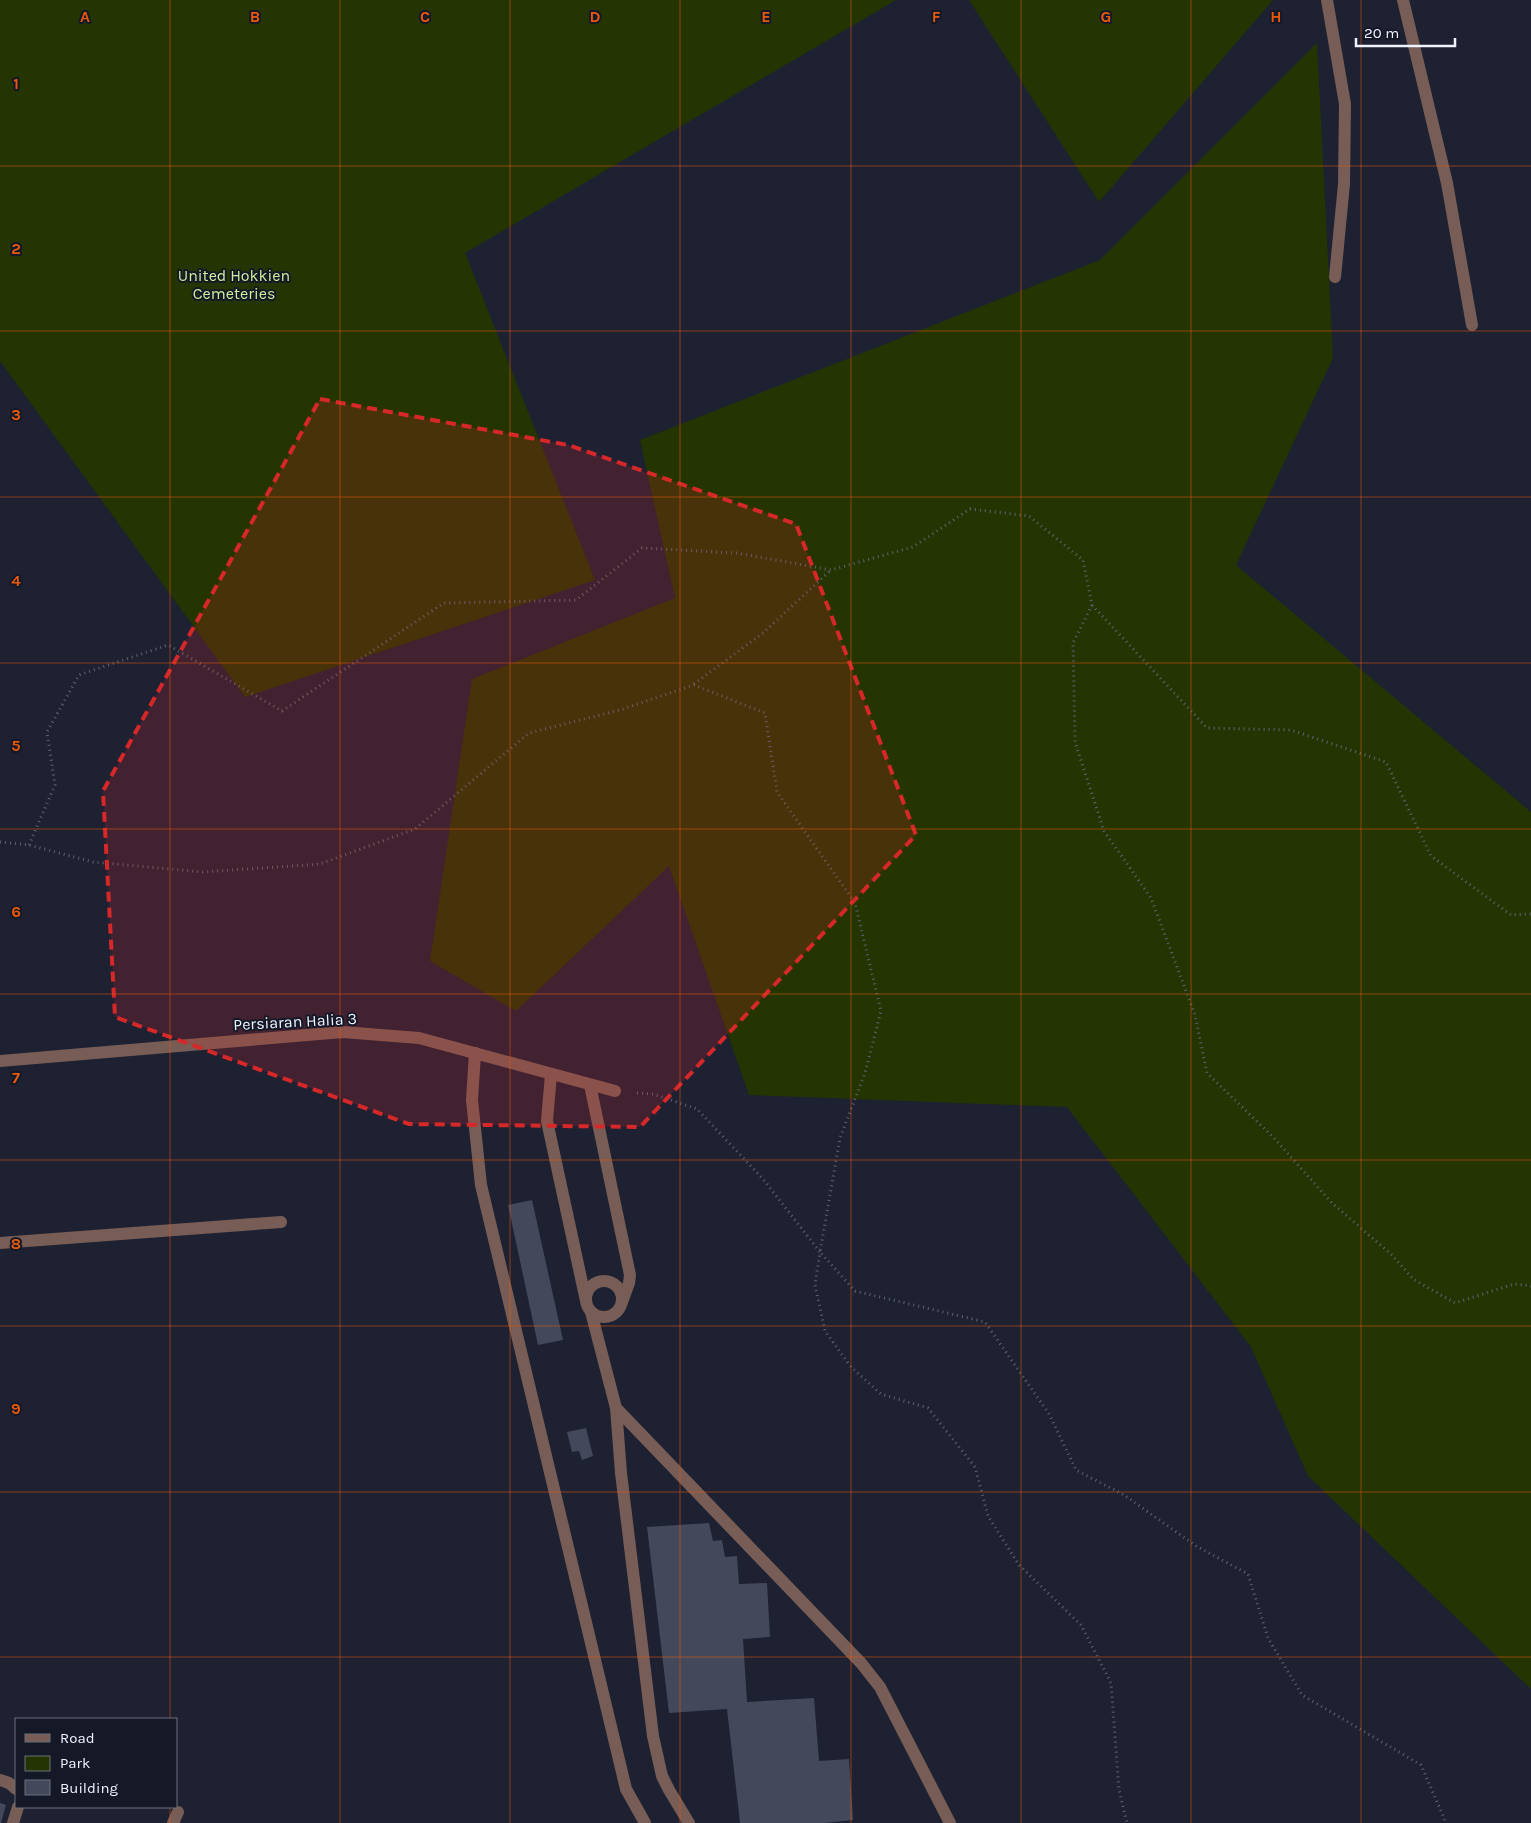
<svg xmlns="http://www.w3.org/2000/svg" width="1531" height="1823" font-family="Karla,sans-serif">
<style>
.green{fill:#253502}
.building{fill:#43485a}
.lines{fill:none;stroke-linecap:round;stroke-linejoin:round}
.path{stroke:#5f6372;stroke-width:3;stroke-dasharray:1 4;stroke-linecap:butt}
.service{stroke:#785d56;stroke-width:12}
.minor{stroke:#785d56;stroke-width:12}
.marked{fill:#d62828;fill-opacity:0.2;stroke:#d62828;stroke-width:4;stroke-dasharray:10 6;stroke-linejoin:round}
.grid{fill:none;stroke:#e8590c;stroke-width:1;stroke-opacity:0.55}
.labels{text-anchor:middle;stroke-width:4;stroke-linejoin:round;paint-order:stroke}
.park-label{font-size:16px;fill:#ceef9b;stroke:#141827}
.street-label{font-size:16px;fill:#eff3fe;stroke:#141827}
.grid-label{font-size:16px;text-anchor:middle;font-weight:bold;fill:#e8590c;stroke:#141827;stroke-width:4;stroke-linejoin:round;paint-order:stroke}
</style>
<rect width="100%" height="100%" fill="#1d2132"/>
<!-- green -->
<path class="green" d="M0,0H896L465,253L595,580L245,697L0,361Z
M969,0H1273L1099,202Z
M1317,43L1333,358L1236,565L1531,812V1689L1308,1476L1251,1347L1067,1107L749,1095L669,866L516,1011L430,961L472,679L675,598L640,440L1100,260Z"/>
<!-- building -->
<path class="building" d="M532,1200L563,1340L538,1345L508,1205Z
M586,1428L593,1456L582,1460L579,1451L572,1452L567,1432Z
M709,1523L713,1541L722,1540L725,1557L737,1556L739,1584L767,1583L770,1637L743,1639L747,1702L814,1698L819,1761L849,1759L853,1820L824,1823H740L727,1709L669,1713L647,1527Z
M0,1803L6,1805L1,1823H0Z"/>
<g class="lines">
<!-- path -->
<path class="path" d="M1092,605L1207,728L1291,730L1386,762L1431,856L1511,915L1531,914
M694,684L763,633L831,570
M0,842L29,845L93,862L203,872L320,864L415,829L529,733L620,710L694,685L765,713L777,792L855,903L881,1011L865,1073L840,1138L820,1252L855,1291L985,1322L1049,1414L1076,1470L1124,1495L1196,1546L1248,1574L1268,1638L1302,1695L1421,1765L1444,1818L1445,1823
M29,845L55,785L47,732L79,675L168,645L282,711L444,603L576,600L642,548L737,553L831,570L913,547L970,509L1029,516L1083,560L1092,605L1073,643L1075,742L1104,831L1151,898L1195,1015L1207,1073L1273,1137L1332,1203L1392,1255L1413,1279L1455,1303L1514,1284L1531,1286
M637,1093L653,1094L697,1109L763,1179L820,1252L815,1285L825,1331L851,1367L881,1394L928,1408L975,1467L988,1516L1019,1565L1081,1625L1111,1683L1119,1790L1127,1823"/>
<!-- service -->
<path class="service" d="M475,1053L472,1100L481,1185L626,1789L645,1823
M551,1074L547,1121L586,1301
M590,1085L630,1275L629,1283L621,1305
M0,1243L281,1222
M586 1299a18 18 0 1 1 36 0a18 18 0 1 1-36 0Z
M591,1312L616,1408L621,1473L653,1736L662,1776L669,1790L689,1823
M616,1408L861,1663L880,1687L950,1823
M0,1780L9,1783L16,1789
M13,1823L18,1807"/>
<!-- minor -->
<path class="minor" d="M1327,0L1345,104L1344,184L1335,277
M1403,0L1447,183L1472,325
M0,1061L343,1032L419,1038L615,1091
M173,1823L178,1812"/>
</g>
<!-- marked area -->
<path class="marked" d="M320,399L568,445L796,524L916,835L640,1127L409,1124L115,1017L103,791Z"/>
<!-- grid -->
<path class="grid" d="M170,0V1719M340,0V1823M510,0V1823M680,0V1823M851,0V1823M1021,0V1823M1191,0V1823M1361,0V1823M0,166H1531M0,331H1531M0,497H1531M0,663H1531M0,829H1531M0,994H1531M0,1160H1531M0,1326H1531M0,1492H1531M0,1657H1531M170,1807V1823"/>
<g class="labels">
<!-- park labels -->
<g class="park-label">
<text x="234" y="281">United Hokkien<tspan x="234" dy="18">Cemeteries</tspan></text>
</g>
<!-- street labels -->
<g class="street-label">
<text transform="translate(295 1021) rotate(-3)" y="6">Persiaran Halia 3</text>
</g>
</g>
<g class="grid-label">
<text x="85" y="22">A</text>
<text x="255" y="22">B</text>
<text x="425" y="22">C</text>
<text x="595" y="22">D</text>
<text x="766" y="22">E</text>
<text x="936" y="22">F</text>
<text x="1106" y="22">G</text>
<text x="1276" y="22">H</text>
<text x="16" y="89">1</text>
<text x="16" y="254">2</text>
<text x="16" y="420">3</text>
<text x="16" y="586">4</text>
<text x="16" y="751">5</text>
<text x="16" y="917">6</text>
<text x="16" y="1083">7</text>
<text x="16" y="1249">8</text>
<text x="16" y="1414">9</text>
</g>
<!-- legend -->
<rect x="15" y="1718" width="162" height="90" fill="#141827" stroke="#6c707d"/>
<rect x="25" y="1734" width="25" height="8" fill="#785d56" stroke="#6c707d"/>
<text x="60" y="1743" font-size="15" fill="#eff3fe">Road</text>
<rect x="25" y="1756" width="25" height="15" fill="#253502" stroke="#6c707d"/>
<text x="60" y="1768" font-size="15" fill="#eff3fe">Park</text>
<rect x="25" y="1780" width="25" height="15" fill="#43485a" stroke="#6c707d"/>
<text x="60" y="1793" font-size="15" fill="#eff3fe">Building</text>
<!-- scale -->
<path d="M1356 38v8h99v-8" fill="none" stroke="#eff3fe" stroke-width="2.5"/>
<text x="1364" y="38" font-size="15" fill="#eff3fe" stroke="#141827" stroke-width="4" paint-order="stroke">20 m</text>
</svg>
